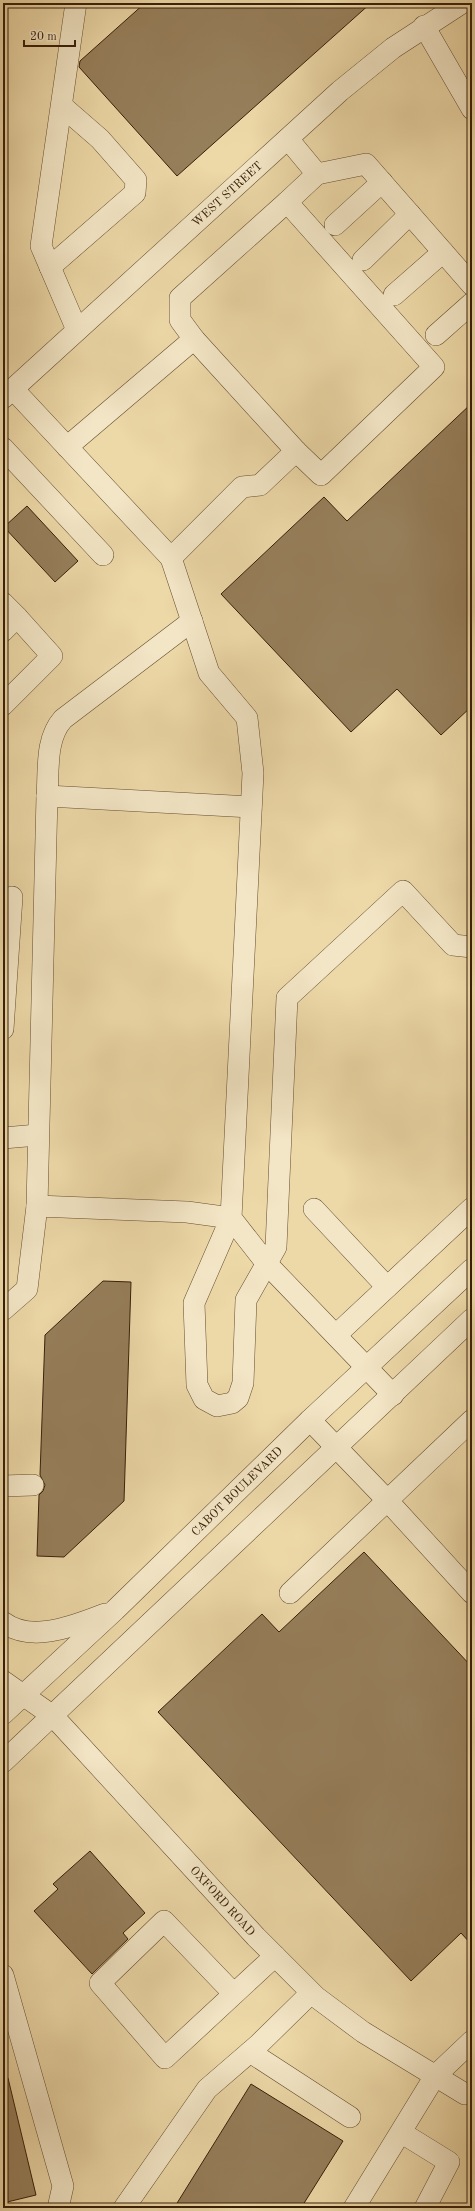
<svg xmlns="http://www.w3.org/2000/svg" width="475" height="2211" font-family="'Old Standard TT',serif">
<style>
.building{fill:#967f5b;stroke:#371f09}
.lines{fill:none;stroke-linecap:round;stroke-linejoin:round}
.minor-casing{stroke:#644d30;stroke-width:22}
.minor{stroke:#f3e6c6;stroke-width:21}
.labels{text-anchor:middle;stroke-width:3;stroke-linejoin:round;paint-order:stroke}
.street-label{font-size:12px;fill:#371f09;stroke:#f3e6c6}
</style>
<rect width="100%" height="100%" fill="#edd8a7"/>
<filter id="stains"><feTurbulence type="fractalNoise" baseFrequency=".005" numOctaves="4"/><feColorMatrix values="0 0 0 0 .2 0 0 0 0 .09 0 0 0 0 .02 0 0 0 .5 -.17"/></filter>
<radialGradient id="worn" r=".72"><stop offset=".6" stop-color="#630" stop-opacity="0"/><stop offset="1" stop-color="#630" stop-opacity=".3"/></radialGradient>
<!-- building -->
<path class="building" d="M145,3H371L177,176L79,67L80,61Z
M472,403V706L441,735L397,689L351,732L221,594L324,497L347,521Z
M27,506L78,561L55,582L4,527Z
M103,1281L131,1282L124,1501L64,1557L37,1556L39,1495L43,1491L45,1485L40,1475L45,1335Z
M364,1552L472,1667V1945L461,1933L411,1981L158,1712L262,1614L279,1632Z
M90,1851L145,1913L123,1933L128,1939L92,1974L34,1911L58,1889L53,1884Z
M8,2078L36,2195L3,2203V2079Z
M251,2084L343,2141L301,2208H174Z"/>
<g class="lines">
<defs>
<g id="minor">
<path d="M76,3L41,246L77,330"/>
<path d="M424,26L472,109"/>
<path d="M317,174L366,164L472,285"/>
<path d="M335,225L382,182"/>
<path d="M363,260L410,214"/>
<path d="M50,267L135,193L136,180L100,139L62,106"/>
<path d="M394,295L443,252"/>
<path d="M436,335L472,303"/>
<path d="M194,339L296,451"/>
<path d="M13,389L171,558L242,487L260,485L296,451L321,475L434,367L287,202L317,174L288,139"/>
<path id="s1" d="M3,398L340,91L393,48L462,3"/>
<path d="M67,447L194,339L180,320V298L287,202"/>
<path d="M3,448L103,555"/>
<path d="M171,558L209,673L247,718L253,773L231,1218L267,1264L393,1395"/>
<path d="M3,603L17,617L3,631"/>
<path d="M3,705L52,656L17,617"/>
<path d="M47,796C49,770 45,739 63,719L192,621"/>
<path d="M3,1029L12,897"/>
<path d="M3,1138L38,1135"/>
<path d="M37,1206L47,796L251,807"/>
<path d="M314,1209L387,1287"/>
<path d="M3,1310L27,1289L37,1206L187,1212L231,1218L194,1303L197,1385L204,1399L217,1406L232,1403L238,1398L243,1383L246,1300L276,1247L287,998L403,891L453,945L472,947"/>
<path d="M336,1335L472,1208"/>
<path d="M310,1420L386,1499L472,1593"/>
<path d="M3,1486L33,1485"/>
<path d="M290,1593L472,1420"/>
<path d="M3,1622C32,1644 76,1625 105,1614"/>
<path id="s2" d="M3,1681L53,1716L256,1937L316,1997L363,2032L465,2094"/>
<path id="s3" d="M3,1714L115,1610L310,1420L472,1269"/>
<path d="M3,1762L472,1319"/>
<path d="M3,1975L63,2186L58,2208"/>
<path d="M234,1994L164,1921L100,1983L165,2058L275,1956"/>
<path d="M250,2052L350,2117"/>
<path d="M402,2133L449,2162L425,2208"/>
<path d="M124,2208L207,2089L258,2045L311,1993"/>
<path d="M354,2208L435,2076L472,2041"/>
</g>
</defs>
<!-- minor casing -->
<use href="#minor" class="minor-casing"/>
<!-- minor -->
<use href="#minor" class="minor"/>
</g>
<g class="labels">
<!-- street labels -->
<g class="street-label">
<text dy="4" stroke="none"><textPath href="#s1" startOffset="303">WEST STREET</textPath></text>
<text dy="4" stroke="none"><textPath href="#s3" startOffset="323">CABOT BOULEVARD</textPath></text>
<text dy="4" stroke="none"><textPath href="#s2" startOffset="312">OXFORD ROAD</textPath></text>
</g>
</g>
<!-- margin -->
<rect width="475" height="2211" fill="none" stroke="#edd8a7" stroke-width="16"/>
<rect x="4" y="4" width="467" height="2203" fill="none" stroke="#371f09" stroke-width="2"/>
<rect x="8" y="8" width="459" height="2195" fill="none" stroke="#371f09"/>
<!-- scale -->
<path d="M24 40v6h51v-6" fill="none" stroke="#371f09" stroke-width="2"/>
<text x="30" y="40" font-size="12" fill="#371f09" stroke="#f3e6c6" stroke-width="3" paint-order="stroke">20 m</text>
<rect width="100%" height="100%" filter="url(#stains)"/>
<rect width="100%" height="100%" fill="url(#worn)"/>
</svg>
